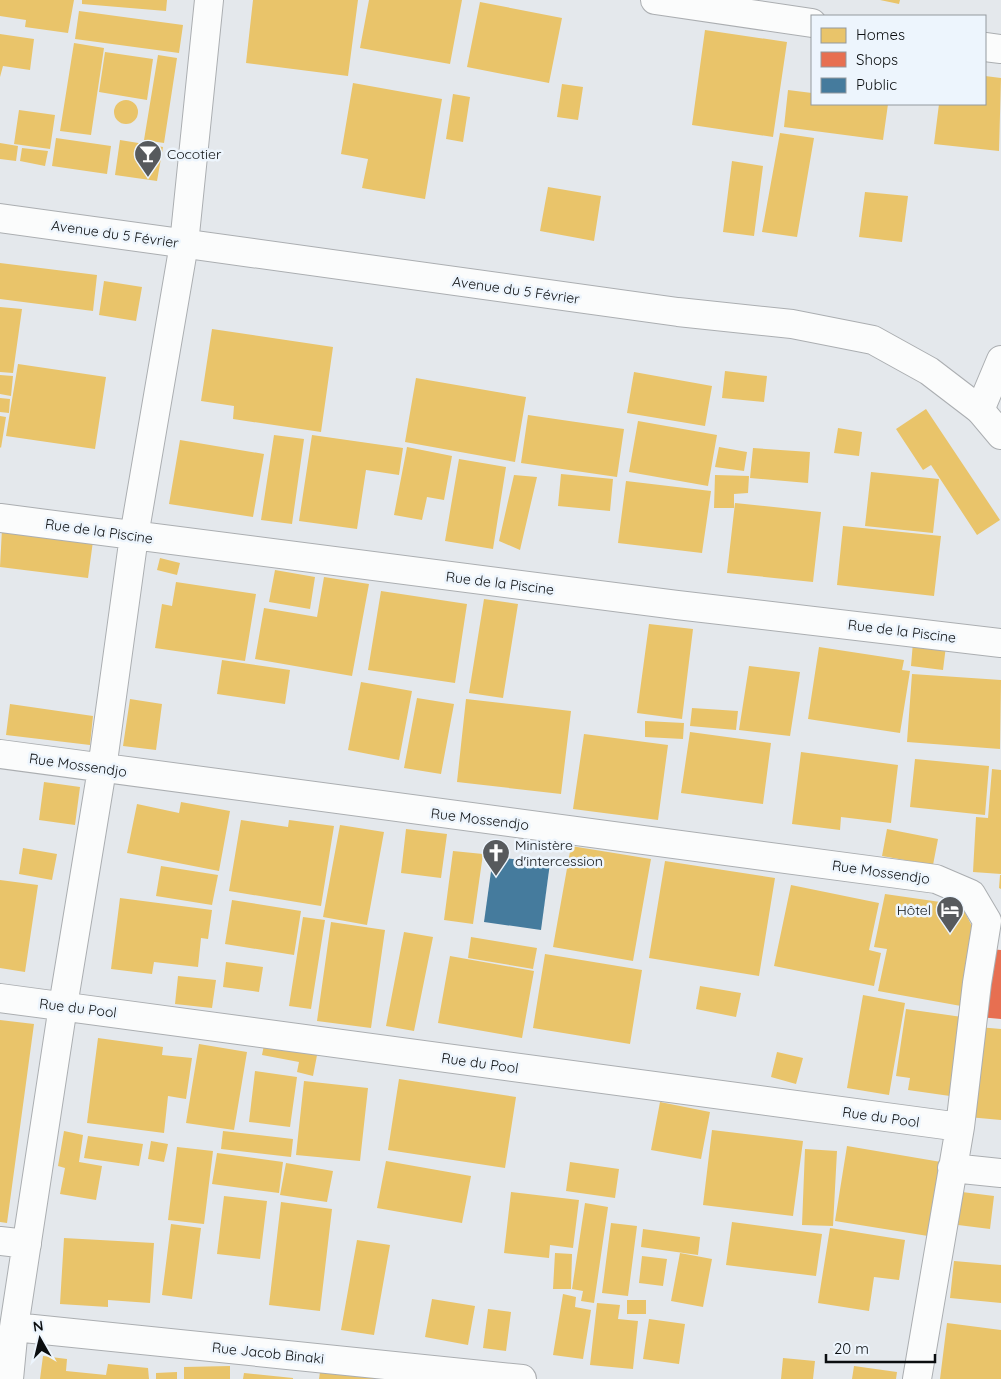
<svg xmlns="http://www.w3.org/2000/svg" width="1001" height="1379" font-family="Quicksand,sans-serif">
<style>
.homes{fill:#e9c46a}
.shops{fill:#e76f51}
.public{fill:#457b9d}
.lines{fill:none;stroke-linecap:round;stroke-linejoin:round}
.minor-casing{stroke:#abaeb1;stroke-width:30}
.tertiary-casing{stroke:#abaeb1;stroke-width:30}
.minor{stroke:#fbfcfc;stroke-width:28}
.tertiary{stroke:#fbfcfc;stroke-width:28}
.labels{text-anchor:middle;stroke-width:5;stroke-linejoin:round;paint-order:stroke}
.poi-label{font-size:14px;fill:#0b0e10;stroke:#edf5fd;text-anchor:start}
.street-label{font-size:14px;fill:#0b0e10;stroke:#edf5fd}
</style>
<rect width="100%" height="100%" fill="#e4e8ec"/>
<!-- homes -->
<path class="homes" d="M0,0H74L68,33L25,27L26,20L0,16Z
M82,0H167L166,11L82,4Z
M253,0H358L348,76L246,63Z
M369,0H462L450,64L360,48Z
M880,0H900L899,4Z
M480,2L562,18L549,83L467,67Z
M79,11L183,25L179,53L75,39Z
M705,30L787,42L773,137L692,125Z
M0,34L34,39L30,70L3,66L0,77Z
M74,43L104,48L91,135L60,131Z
M105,52L153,59L147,100L99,92Z
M158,55L177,58L164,143L144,140Z
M985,76L1001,78L999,151L934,144L939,104H985Z
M353,83L442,99L425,199L362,188L368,159L341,154Z
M562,84L583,87L578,120L557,117Z
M788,90L812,93V104H888L883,140L784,127Z
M453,94L470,97L463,142L446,139Z
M114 112a12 12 0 1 1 24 0a12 12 0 1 1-24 0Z
M19,110L55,115L50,149L14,144Z
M780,133L814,138L797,237L762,232Z
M56,138L111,146L107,174L52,166Z
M120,140L163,147L157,181L115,175Z
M0,143L18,146L16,161L0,159Z
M22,148L48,151L45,166L20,161Z
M732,161L763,166L754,236L723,232Z
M548,187L601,196L594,241L540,231Z
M865,192L908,196L902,242L859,237Z
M0,263L97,275L93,311L0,299Z
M104,281L142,287L136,321L99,315Z
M0,307L22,309L13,373L0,372Z
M212,329L333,347L321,432L233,419L234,406L201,401Z
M18,364L106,377L95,449L6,436Z
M725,371L767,376L764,402L722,398Z
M634,372L712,386L705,426L627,413Z
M0,375L13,376L11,396L0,394Z
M416,378L526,397L515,462L405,442Z
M0,398L10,399L9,413L0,412Z
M926,409L1000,520L977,535L931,465L923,470L896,429Z
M528,415L624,429L617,477L521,463Z
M0,416L6,417L1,448L0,447Z
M638,421L717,435L708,486L629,472Z
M838,428L862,432L859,456L834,453Z
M274,435L304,439L292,524L261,520Z
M312,435L403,448L399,475L366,470L357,529L299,521Z
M180,440L264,454L253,517L169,504Z
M407,447L452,456L444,500L427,497L422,520L394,515Z
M719,447L747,452L744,471L715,467Z
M753,448L810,452L808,483L750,478Z
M459,459L506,467L493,549L445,541Z
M871,472L939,479L933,533L865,526Z
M561,474L613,479L610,511L558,506Z
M514,475L537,477L520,550L499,541Z
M715,475L749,476L748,493L734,494V508H714Z
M626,481L711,491L702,553L618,543Z
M735,503L821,512L813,582L727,573Z
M843,526L941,536L934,596L837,585Z
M2,529L93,541L88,578L0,567Z
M160,558L180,563L177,575L157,570Z
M275,570L315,577L310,609L269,602Z
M324,577L369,584L352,676L255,659L264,608L317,617Z
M176,582L256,594L245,661L155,648L162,604L172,606Z
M381,591L467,604L455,683L368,670Z
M484,599L518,604L503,698L469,693Z
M649,624L693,629L682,719L637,713Z
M913,642L946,646L943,670L911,666Z
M819,647L904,660L902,670L910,671L900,733L808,719Z
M222,660L290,670L285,704L217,694Z
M749,666L800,672L790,736L739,730Z
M912,674L1001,680L1000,749L907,742Z
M361,682L412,691L399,760L348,750Z
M417,698L454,704L441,774L404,768Z
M130,699L162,704L156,750L123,746Z
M466,699L571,711L561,794L457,782Z
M10,704L93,716L90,745L6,735Z
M692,708L738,711L736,730L690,726Z
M645,721L684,723L683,739L645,737Z
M690,732L771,743L763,804L681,793Z
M584,734L668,745L658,820L573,809Z
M801,752L898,765L891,823L841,817L840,830L792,824Z
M915,759L989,766L985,815L910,807Z
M992,769L1001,770V874L973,872L976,817L988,818Z
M44,782L80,787L75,825L39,820Z
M181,802L230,811L219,871L127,853L137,804L179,813Z
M241,820L288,827L289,820L334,826L321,906L229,891Z
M340,825L384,832L367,925L323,917Z
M406,829L447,834L441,878L401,873Z
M887,829L938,839L933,865L882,856Z
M571,846L651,859L633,961L553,947Z
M23,848L57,854L52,880L19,874Z
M453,851L483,854L473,924L444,920Z
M665,861L775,878L759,976L649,958Z
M161,866L218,875L212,905L156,896Z
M1000,875H1001V889L999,888Z
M0,880L38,885L25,972L0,968Z
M791,885L879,903L869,950L881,953L874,986L774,966Z
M885,894L961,905L976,934L961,1006L878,991L887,949L874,947Z
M120,898L212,910L208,939L201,938L198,967L154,962L152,974L111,969Z
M232,900L301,911L294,955L225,944Z
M303,917L325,920L311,1009L289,1006Z
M331,922L385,930L371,1028L317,1021Z
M404,932L433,937L414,1031L386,1026Z
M471,937L537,948L533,969L468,958Z
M545,954L642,970L630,1044L533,1028Z
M450,956L534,971L522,1038L438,1023Z
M226,962L263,967L259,992L223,987Z
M178,976L216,980L212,1008L175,1004Z
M700,986L741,993L736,1017L696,1009Z
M863,995L905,1003L889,1095L847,1088Z
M906,1009L962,1017L950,1096L908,1090L910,1078L896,1076Z
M0,1020L34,1024L7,1223L0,1222Z
M978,1027L1001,1029V1120L968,1117Z
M98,1038L163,1047L162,1055L192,1058L186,1099L168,1096L164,1133L87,1123Z
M265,1040L318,1050L313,1076L297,1072L299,1062L262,1055Z
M199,1044L247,1052L234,1130L186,1123Z
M777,1052L803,1058L796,1084L771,1077Z
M255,1071L297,1077L290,1127L249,1122Z
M399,1079L516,1097L505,1168L388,1150Z
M304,1081L368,1088L360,1161L296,1155Z
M660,1102L710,1112L701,1159L651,1150Z
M712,1130L803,1141L793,1216L703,1205Z
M64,1131L83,1135L79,1162L102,1166L96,1200L60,1194L65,1168L58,1166Z
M223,1131L293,1139L291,1157L221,1149Z
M88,1136L143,1144L139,1166L84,1158Z
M151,1141L168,1144L164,1162L148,1159Z
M847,1146L941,1162L928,1236L835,1221Z
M177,1147L213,1151L204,1224L168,1220Z
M805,1149L837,1151L833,1226L802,1225Z
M217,1153L283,1162L279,1193L212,1184Z
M386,1161L471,1176L462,1223L377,1208Z
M570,1162L619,1169L615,1198L566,1191Z
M286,1163L333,1171L327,1202L280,1195Z
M511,1192L579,1200L573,1248L550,1245L549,1258L504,1253Z
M962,1192L994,1196L990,1229L958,1225Z
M224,1196L267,1201L260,1259L217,1254Z
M281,1202L332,1209L320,1311L269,1305Z
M585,1203L608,1207L594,1303L581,1301L583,1291L572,1289Z
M732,1222L822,1234L816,1276L726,1265Z
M611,1223L637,1226L628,1296L602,1293Z
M171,1224L201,1228L192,1299L162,1295Z
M830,1228L905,1240L899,1280L874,1277L869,1311L818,1303Z
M643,1229L700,1237L698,1255L641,1247Z
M64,1238L154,1243L150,1303L108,1300V1307L60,1304Z
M357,1240L390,1245L374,1335L341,1330Z
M555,1253L572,1254L571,1289H553Z
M680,1253L712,1259L703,1307L671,1301Z
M642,1256L667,1259L663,1286L639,1283Z
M954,1261L1001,1265V1303L950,1298Z
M563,1294L576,1297L575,1307L591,1310L583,1359L553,1355Z
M432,1299L475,1306L468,1345L425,1337Z
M627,1300H646V1314H627Z
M597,1303L620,1305L618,1319L638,1321L633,1369L590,1365Z
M488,1309L511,1312L506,1351L483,1348Z
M649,1319L685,1324L679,1364L643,1359Z
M947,1323L1001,1330V1379H940Z
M43,1356L67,1359L66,1371L106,1375L108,1364L148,1368L149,1379H40Z
M783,1358L815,1361L813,1379H781Z
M230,1366V1379H184V1367Z
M854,1366L897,1372L896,1379H852Z
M177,1372V1379H156V1373Z
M320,1372L399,1379H319Z
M244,1373L293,1378V1379H243Z"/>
<!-- shops -->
<path class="shops" d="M988,949L1001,950V1019L979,1017Z"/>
<!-- public -->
<path class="public" d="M493,857L550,863L541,930L484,922Z"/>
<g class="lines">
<defs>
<path id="minor" d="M655,0L812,23
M985,47L1001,49
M980,410L1001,360
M0,518L677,605L1001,643
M0,754L936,879L971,894L987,921
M0,998L960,1127
M952,1168L1001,1173
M0,1241L27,1244
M14,1327L522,1379
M9,1379L14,1327L63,1006L102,769L134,536L184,244L209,0
M917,1379L960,1127L977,983L987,921"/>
<path id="tertiary" d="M0,218L678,312L792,324L873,340L929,371L980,410L1001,435"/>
</defs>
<!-- minor casing -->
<use href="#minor" class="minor-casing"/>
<!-- tertiary casing -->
<use href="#tertiary" class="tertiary-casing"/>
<!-- minor -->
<use href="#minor" class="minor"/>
<!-- tertiary -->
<use href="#tertiary" class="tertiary"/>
</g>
<!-- icons -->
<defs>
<symbol id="bar-pin" viewBox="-11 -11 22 30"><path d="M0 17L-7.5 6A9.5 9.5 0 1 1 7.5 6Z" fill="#575a5d" stroke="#edf5fd"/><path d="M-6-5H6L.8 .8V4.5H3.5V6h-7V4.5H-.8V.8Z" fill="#fff"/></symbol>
<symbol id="church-pin" viewBox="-11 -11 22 30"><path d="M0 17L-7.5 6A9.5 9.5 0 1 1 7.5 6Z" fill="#575a5d" stroke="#edf5fd"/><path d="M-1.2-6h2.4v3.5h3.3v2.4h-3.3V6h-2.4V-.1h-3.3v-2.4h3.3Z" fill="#fff"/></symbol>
<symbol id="hotel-pin" viewBox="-11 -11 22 30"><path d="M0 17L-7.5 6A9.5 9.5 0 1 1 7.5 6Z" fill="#575a5d" stroke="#edf5fd"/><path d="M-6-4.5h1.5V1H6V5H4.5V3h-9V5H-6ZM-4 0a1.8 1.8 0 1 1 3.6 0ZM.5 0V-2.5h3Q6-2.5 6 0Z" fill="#fff"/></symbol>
</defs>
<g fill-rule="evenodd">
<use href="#bar-pin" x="132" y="138" width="32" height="43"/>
<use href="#church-pin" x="480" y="837" width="32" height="43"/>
<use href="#hotel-pin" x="934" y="894" width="32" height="43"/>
</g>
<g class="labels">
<!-- poi labels -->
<g class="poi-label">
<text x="167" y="159">Cocotier</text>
<text x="515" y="850">Ministère<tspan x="515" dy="16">d'intercession</tspan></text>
<text x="931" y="915" text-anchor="end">Hôtel</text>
</g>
<!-- street labels -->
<g class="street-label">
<text transform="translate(115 234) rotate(8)" y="5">Avenue du 5 Février</text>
<text transform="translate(516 290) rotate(8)" y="5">Avenue du 5 Février</text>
<text transform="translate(99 531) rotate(8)" y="5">Rue de la Piscine</text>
<text transform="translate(500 583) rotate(7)" y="5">Rue de la Piscine</text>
<text transform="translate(902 631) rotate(7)" y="5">Rue de la Piscine</text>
<text transform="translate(78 765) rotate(8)" y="5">Rue Mossendjo</text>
<text transform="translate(480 819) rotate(7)" y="5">Rue Mossendjo</text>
<text transform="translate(881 872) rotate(8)" y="5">Rue Mossendjo</text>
<text transform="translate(78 1008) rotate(7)" y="5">Rue du Pool</text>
<text transform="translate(480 1063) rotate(8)" y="5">Rue du Pool</text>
<text transform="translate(881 1117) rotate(8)" y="5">Rue du Pool</text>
<text transform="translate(268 1353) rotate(6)" y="5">Rue Jacob Binaki</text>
</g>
</g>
<!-- legend -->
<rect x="811" y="15" width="175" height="90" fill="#edf5fd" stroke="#93999e"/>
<rect x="821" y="28" width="25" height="15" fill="#e9c46a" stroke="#93999e"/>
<text x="856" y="40" font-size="15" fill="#0b0e10">Homes</text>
<rect x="821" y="52" width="25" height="15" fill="#e76f51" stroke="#93999e"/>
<text x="856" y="65" font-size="15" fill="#0b0e10">Shops</text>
<rect x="821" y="78" width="25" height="15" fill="#457b9d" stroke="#93999e"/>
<text x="856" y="90" font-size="15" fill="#0b0e10">Public</text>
<!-- north arrow -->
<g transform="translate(40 1339) rotate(352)" stroke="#edf5fd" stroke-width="4" paint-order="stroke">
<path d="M0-4L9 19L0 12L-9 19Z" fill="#0b0e10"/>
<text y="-8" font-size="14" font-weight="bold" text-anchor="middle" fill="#0b0e10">N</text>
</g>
<!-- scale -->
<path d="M826 1354v8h109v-8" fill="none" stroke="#0b0e10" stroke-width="2.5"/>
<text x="834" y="1354" font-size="15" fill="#0b0e10" stroke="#edf5fd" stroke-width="4" paint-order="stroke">20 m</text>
</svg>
